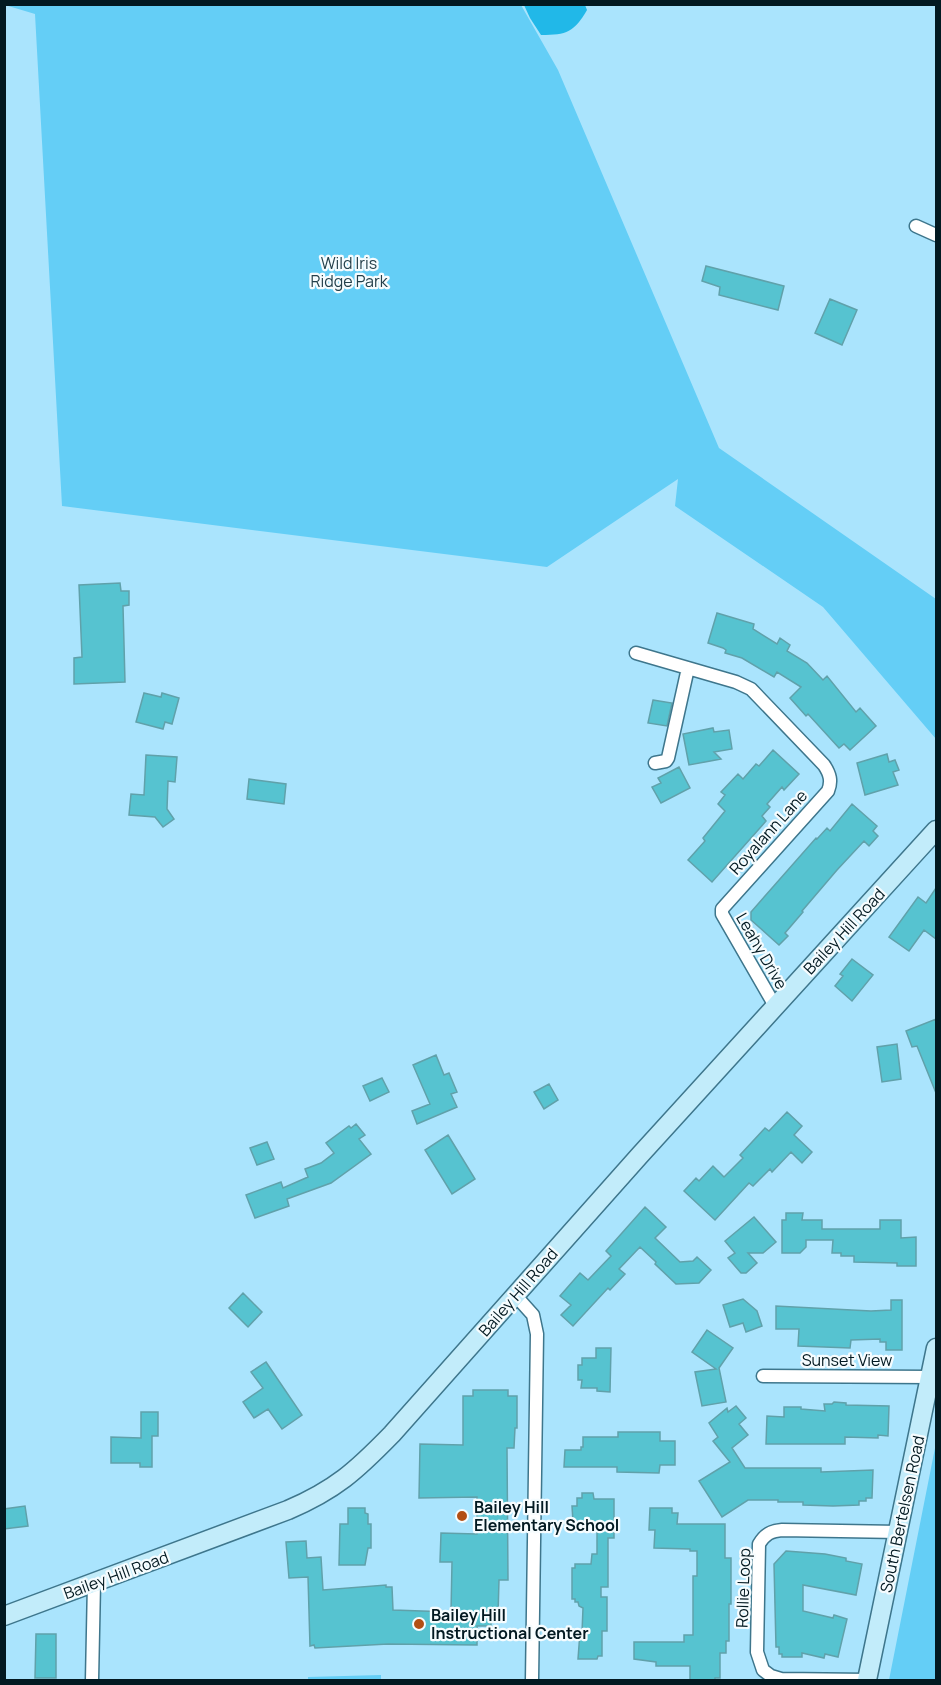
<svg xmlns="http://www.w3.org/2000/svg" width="941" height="1685" font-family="Manrope,sans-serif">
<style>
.green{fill:#64cef6}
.forest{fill:#21b8e8}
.building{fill:#56c3d0;stroke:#60a1aa;stroke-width:1.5}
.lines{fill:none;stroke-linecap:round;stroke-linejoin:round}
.minor-casing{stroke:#3e768c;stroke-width:15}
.secondary-casing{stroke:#3e768c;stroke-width:21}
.minor{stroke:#fff;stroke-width:12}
.secondary{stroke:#c2ecfa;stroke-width:18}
.poi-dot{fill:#b24f14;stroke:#f6fcfe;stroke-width:2}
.labels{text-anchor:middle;stroke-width:4.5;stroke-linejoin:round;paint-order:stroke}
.park-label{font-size:16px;fill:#24404b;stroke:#f6fcfe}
.street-label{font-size:16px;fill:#021921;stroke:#f6fcfe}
.poi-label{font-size:16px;font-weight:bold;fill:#021921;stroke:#f6fcfe;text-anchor:start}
</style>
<rect width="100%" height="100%" fill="#aae4fd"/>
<!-- green -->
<path class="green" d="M5,5H521L558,70L719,448L936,599V739L823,607L675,506L678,479L547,567L62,506L35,14Z
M936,1443V1680H889Z
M381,1675V1680H308V1677Z"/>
<!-- forest -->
<path class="forest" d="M524,5H585L587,10C574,32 567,35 541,35L530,18Z"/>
<!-- building -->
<path class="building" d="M706,266L784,286L778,310L719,295L720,287L702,281Z
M830,299L857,310L842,345L815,333Z
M120,583L121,591H129V605L123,606L125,682L74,684V658L82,657L79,585Z
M717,613L754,624L753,629L777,644L780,638L790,645L787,651L807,663L823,680L827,676L856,712L860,708L876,726L850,750L844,744L839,748L808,714L806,716L790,698L801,687L777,672L774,677L742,658L725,653L726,650L723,648L708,643Z
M144,693L161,697L162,693L179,698L172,724L165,722L163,729L136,722Z
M653,700L672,703L667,726L648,723Z
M713,728L714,732L729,730L732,749L714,752L721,759L689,765L683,734Z
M773,750L799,774L784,790L782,787L767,804L770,807L762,816L766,821L712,882L688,860L705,841L703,838L725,811L718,804L725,795L721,792L738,774L743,779L756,764L759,766Z
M887,754L889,762L895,760L899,770L893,772L898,785L865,795L857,763Z
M146,755L177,757L175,782L168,781L167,809L174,819L163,827L155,817L129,815L131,794L144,795Z
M679,767L690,788L661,803L652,787L661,783L658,778Z
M249,779L286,784L284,804L247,799Z
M852,804L877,826L873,831L878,836L869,846L864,841L837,870L802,911L803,912L785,933L788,936L779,945L751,920V912L816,838L817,839L827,828L830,831Z
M936,888V939L924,930L909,951L889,937L918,897L926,903Z
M852,959L873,975L852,1001L835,986L843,976L840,974Z
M936,1019V1093L917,1046L912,1047L906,1031Z
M897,1044L901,1079L882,1082L877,1047Z
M436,1055L444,1075L449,1073L457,1092L451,1094L457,1107L417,1124L412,1111L430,1104L413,1065Z
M382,1078L389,1092L370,1101L363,1086Z
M549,1084L558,1100L544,1109L534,1092Z
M787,1112L802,1126L794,1135L812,1152L802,1163L791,1152L772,1172L770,1169L753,1186L749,1183L715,1220L684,1191L696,1178L699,1181L713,1166L724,1177L743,1158L740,1155L765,1128L769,1131Z
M356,1124L365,1135L359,1139L371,1154L331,1183L287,1199L289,1206L255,1218L246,1195L281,1182L283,1188L308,1177L305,1169L321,1163L334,1153L326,1143L349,1126L351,1128Z
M448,1135L475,1179L452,1194L425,1150Z
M267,1142L274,1159L257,1165L250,1148Z
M645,1207L666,1227L655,1238L680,1262L693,1261L697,1257L711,1270L699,1283L676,1284L655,1264L656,1262L640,1247L619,1269L625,1274L610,1290L608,1288L573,1326L561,1315L571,1305L560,1296L580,1273L588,1280L611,1256L606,1251Z
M786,1213H803L802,1220H822V1229H880V1220H901V1238L916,1237V1266H897V1263L854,1262V1256H841V1253H832L833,1240H806V1247L800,1253H782V1220H786Z
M754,1217L776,1242L763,1253H748L757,1263L746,1273H741L728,1258L735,1253L725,1241Z
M243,1293L262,1312L248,1327L229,1308Z
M743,1299L757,1311L762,1326L746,1332L743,1323L730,1327L723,1305Z
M891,1300H902V1350H886V1342H880V1339L851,1340L850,1348L798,1346L799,1329H776V1306L871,1311L891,1310Z
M707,1330L733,1348L719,1368L726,1402L702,1406L695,1372L716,1369L692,1352Z
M596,1348H611L610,1392L597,1391V1388H581L582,1380H578V1365H582V1358H596Z
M266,1362L302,1415L282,1429L268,1409L254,1418L243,1402L263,1388L251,1372Z
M473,1390H508V1396H517V1428H515L514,1448H507L508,1580H499L498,1615H491V1626H477V1645L388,1644L315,1648L314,1645L310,1646L308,1577L289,1578L286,1542L306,1541L307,1558L321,1557L323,1590L386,1585V1587H392L393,1610L451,1612L452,1562H440L441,1533L477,1534V1497L419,1498L420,1444L463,1445V1396H473Z
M834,1402L846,1403V1405L889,1406L888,1436L878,1435V1438L845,1437V1444H766L767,1416L784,1417V1407H801V1409L825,1411L824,1404H832Z
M736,1406L746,1418L739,1424L748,1435L732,1448L745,1468H821V1472L873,1470L872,1498H866V1501H859V1505L833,1506L803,1505V1502H778V1500H748L722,1517L699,1481L730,1462L713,1441L718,1437L709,1423L727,1408L728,1412Z
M141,1412H158V1436H152V1467H140V1463H111V1437L141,1438Z
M618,1432H660V1441H675V1465H660L659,1473L617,1472V1467H564L565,1450H581V1447H583V1437H618Z
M582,1493H593L594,1499H614V1538H608V1587H601V1597H607V1631H602V1656H598L597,1659H578L580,1632H582L583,1608L579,1606L578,1602H575V1599H572V1568H575V1564H591L592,1554H597V1522H573L572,1506H577V1498H582Z
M25,1506L28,1526L4,1529V1509Z
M348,1508H365V1513L368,1514V1524H371V1548H368L365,1565H339L340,1524H348Z
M650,1508H672V1513H678L677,1524H725V1558H731V1604H729V1641H726V1653H720V1678H715V1680H690V1666H656V1662L634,1659V1642H684V1635H693V1576H697V1551H690V1549L654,1548L655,1530H649Z
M786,1551L825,1554L846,1558V1561L862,1564L856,1595L803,1585V1611L833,1618L834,1615L847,1619L838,1657L825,1654L824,1658L802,1653V1657H782V1654H779V1647H776L774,1564Z
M36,1634H56V1678H35Z"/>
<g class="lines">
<defs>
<path id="minor" d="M916,226L936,235
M636,653L736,682L751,689L824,765C830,774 832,781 828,791L722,909V914L775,1006
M655,763L666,761L668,758L688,668
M515,1295L533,1315L537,1334L532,1680
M763,1376L931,1377
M92,1680L94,1583
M868,1680L781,1679L771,1676L763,1670L757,1652L759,1544C765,1534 771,1531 782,1530L899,1532"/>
<path id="secondary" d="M4,1616L288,1510C335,1490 356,1471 392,1434L640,1155L936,830
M867,1680L936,1348"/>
</defs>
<!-- minor casing -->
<use href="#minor" class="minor-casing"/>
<!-- secondary casing -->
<use href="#secondary" class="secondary-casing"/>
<!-- minor -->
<use href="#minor" class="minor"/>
<!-- secondary -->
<use href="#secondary" class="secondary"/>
</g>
<!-- markers -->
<g class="poi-dot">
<circle cx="462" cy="1516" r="6"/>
<circle cx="419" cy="1624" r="6"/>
</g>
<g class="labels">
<!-- park labels -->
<g class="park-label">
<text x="349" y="269">Wild Iris<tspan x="349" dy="18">Ridge Park</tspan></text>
</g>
<!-- street labels -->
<g class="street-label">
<text transform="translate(768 832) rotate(-48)" y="6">Royalann Lane</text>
<text transform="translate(844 931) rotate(-47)" y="6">Bailey Hill Road</text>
<text transform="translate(762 951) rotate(60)" y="6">Leahy Drive</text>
<text transform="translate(518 1292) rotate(-49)" y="6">Bailey Hill Road</text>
<text x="847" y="1366">Sunset View</text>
<text transform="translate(902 1514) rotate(-78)" y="6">South Bertelsen Road</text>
<text transform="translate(116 1575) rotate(-20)" y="6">Bailey Hill Road</text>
<text transform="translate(743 1588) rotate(-88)" y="6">Rollie Loop</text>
</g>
<!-- poi labels -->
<g class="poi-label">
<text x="474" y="1513">Bailey Hill<tspan x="474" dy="18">Elementary School</tspan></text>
<text x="431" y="1621">Bailey Hill<tspan x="431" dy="18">Instructional Center</tspan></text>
</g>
</g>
<!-- border -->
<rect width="941" height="1685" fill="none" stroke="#021921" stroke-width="12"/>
</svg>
